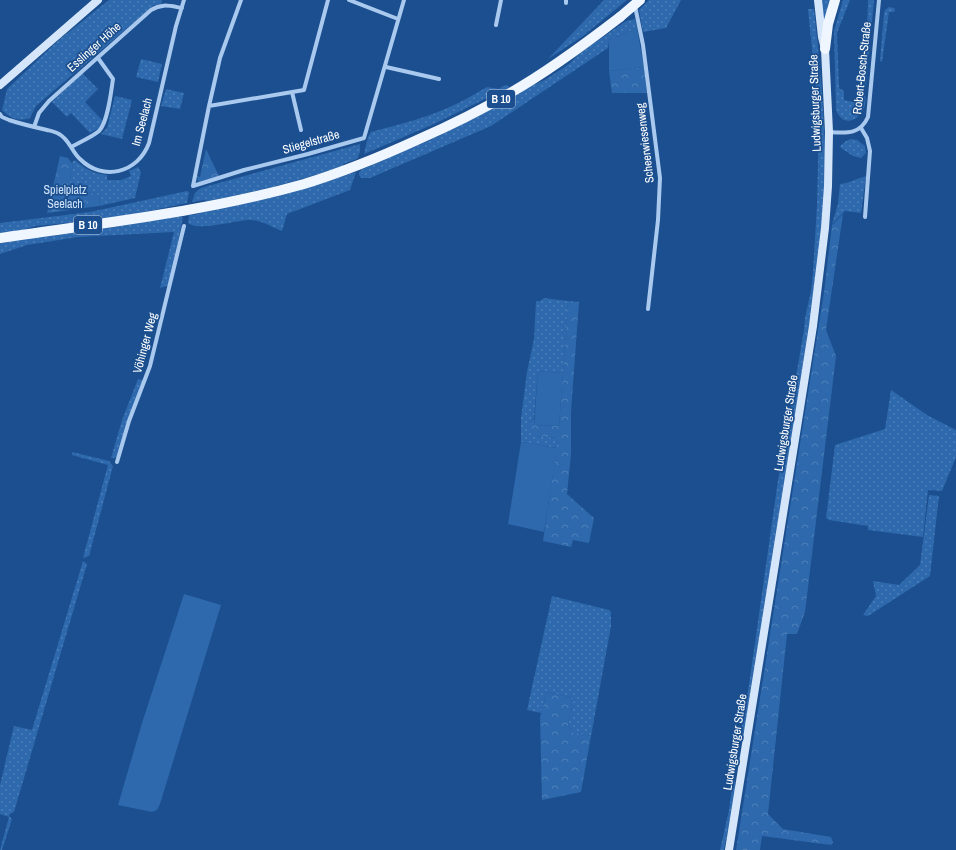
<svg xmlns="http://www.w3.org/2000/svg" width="956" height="850" font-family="'Archivo Narrow',sans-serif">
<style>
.grass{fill:url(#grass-dots)}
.forest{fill:url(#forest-crowns)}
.garden{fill:#2e69ad}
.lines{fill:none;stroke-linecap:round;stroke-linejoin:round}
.street{stroke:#a9c9ee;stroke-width:4}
.secondary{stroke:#d6e6fa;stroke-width:8}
.primary{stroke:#f0f6ff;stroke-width:10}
.primary-bridge{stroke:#f0f6ff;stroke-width:10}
.labels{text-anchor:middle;stroke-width:3.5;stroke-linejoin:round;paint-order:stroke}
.shield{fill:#1b4f8f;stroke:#bbcadd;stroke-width:1}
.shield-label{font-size:11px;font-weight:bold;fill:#fff}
.street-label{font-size:12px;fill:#fff;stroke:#1b4f8f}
.park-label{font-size:12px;fill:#cfe3fa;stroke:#1b4f8f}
</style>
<defs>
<pattern id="grass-dots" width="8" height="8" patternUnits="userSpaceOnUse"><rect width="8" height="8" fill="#2e69ad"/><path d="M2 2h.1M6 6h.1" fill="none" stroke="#4d80b9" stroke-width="1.8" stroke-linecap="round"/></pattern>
<pattern id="forest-crowns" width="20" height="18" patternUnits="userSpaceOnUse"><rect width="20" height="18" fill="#2e69ad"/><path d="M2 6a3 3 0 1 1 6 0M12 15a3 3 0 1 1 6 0" fill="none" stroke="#4d80b9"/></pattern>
</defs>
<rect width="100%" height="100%" fill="#1b4f8f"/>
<!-- grass -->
<path class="grass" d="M109,0H162L161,4L154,5L36,106L30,118C20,122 9,118 2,110L7,89L60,39Z
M604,0H627L583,36L548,59Z
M649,0H681L666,28L643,32L639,10Z
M818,0H835L825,49Z
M843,0H850L837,33L839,88L844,91V100L862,104L864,93C872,111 846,135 836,110L834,31Z
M868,0H874L866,85H865Z
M889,7L894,8L895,10L894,12H889L882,62L880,61L884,13L885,10Z
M808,9H814C819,56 824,104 825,152C825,193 822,235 817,276L746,725L740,741L735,776V795L724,850H720L729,810L736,759L749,685L778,480L804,330L805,318L811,291L813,272L817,205L819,121Z
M635,19L637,28L609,40L608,48L491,126L370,178H361L359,175V172L363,169L439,136L477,116L531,86L545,80L569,64L580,53L626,21Z
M141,59L162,64L158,82L136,77Z
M82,73L98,89L85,102L103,121L99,128L90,133L71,113L67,117L52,102Z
M505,85L509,86V88L487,98L434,124L364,154L368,137L371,132C397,125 430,117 454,105C465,100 476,93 487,87L499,89Z
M166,89L184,93L180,109L161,106Z
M115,96L132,100L122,139L101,134L107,128Z
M851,139L857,140L865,146L866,153L861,158L853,156L841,148L840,146L846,141Z
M360,144V152L357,159L343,164V166C299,181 254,193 207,201L205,200L192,202L195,193L201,188Z
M75,160C85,169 94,174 107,175V180H121L131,176L129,171L138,167L141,172L135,198L99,206L100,196L69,184L73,165L71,163Z
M356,172L350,190L287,214L282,231C272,227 261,220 250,220C234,220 200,232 188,223L189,215L199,214V212C252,202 305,189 356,172Z
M866,176L861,213L845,211L832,224L838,204L840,184L846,183Z
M187,191L189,192L187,203L134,214L78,222L35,226L23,230L0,234V223L90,212Z
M169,217H183L169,285L160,288L174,232L78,237L27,245L0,254V242Z
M544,298L568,301L563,373L538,371L534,418L529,423V430L535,436L558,438L557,448L521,442V418L527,372L534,339L536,301H540Z
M138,379L143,380L129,416L117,457L114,458H111L122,420Z
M891,390L927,415L956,430V457L942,491L928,490L923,537L868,530V526L829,520L826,518L835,445L885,429Z
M72,452L109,461L113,466L89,556L83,558L108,465L72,455Z
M929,495L939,496L930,576L868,616L863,615L876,596L873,581L899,585L920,565Z
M83,561L87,564L14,812L10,814L9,816L12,819L2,850H0L9,817L0,814V785L14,726L32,730Z
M552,596L609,610L611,612V626L591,736L572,732L568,725L574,698L547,692L541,713L527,710Z"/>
<!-- forest -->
<path class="forest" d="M644,67L647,93H612L609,71Z
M206,149L219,176L198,182L197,176L200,177Z
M60,156L68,158L73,165L69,184L100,196L99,206L47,213Z
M843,214L826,330L836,356L805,612L797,634H787L768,814L783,829L831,837L833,843L831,845L762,836L760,850H736L824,292L832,225Z
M568,301L579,302L571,412V454L567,494L594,518L589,543L573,540L571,547L543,541L558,438L535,436L528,430L529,423L534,418V425L559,426Z
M547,692L574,698L568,725L572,732L591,736L581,792L542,800L540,717Z"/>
<!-- garden -->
<path class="garden" d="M637,28L644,67L609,71V40Z
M538,371L563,373L559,426L534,425Z
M521,442L557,448L544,532L508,524Z
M184,594L221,605L160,804L157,810L152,812L118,805L142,723Z"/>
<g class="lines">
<!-- street -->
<path class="street" d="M241,0L220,58L209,106L193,186L244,170L308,154L364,138L404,0
M349,0L398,19
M566,0V3
M635,6L643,45L660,178L658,220L648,309
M496,25L501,0
M386,67L439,79
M292,92L301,130
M209,106L304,90L328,0
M0,114L2,117L9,120C21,124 34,127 47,130C51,131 56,132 59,134C69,139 72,152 80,159C103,182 138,173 149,143L176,26L184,0
M34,127L39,113L49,101L151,10C162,3 170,6 182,8
M861,128L867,138L870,151L865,217
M829,132C846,133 860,135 868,117L879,0
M71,147C80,142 92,137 99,131C108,122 111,92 113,79L98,58
M117,462L129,421L150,366L184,226"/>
<!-- secondary -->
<path class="secondary" d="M0,85L98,0
M729,850L797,427L813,326L825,228L828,186L829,132L825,49L822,37L818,0"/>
<!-- primary -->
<path class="primary" d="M825,49L828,24L835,0
M0,238C102,223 205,212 304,184C343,172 380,157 417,140C449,126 480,111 510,93C549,71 585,44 620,17"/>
<!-- primary-bridge -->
<path class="primary-bridge" d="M620,17L640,0"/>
</g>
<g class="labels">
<!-- shield labels -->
<g class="shield">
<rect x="487" y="90" width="28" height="18" rx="3"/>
<rect x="74" y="216" width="28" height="18" rx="3"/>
</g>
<g class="shield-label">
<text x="501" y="103">B 10</text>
<text x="88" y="229">B 10</text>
</g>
<!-- street labels -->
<g class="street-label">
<text transform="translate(94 47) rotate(-42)" y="4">Esslinger Höhe</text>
<text transform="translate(862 68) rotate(-84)" y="4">Robert-Bosch-Straße</text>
<text transform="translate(815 103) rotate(-92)" y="4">Ludwigsburger Straße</text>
<text transform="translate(142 122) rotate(-75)" y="4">Im Seelach</text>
<text transform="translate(311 142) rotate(-16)" y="4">Stiegelstraße</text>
<text transform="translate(645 143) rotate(-97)" y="4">Scheerwiesenweg</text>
<text transform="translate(145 343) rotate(-75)" y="4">Vöhinger Weg</text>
<text transform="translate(786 423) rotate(-81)" y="4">Ludwigsburger Straße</text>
<text transform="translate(735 742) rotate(-81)" y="4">Ludwigsburger Straße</text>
</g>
<!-- park labels -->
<g class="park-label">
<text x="65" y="194">Spielplatz<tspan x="65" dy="14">Seelach</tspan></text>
</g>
</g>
</svg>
